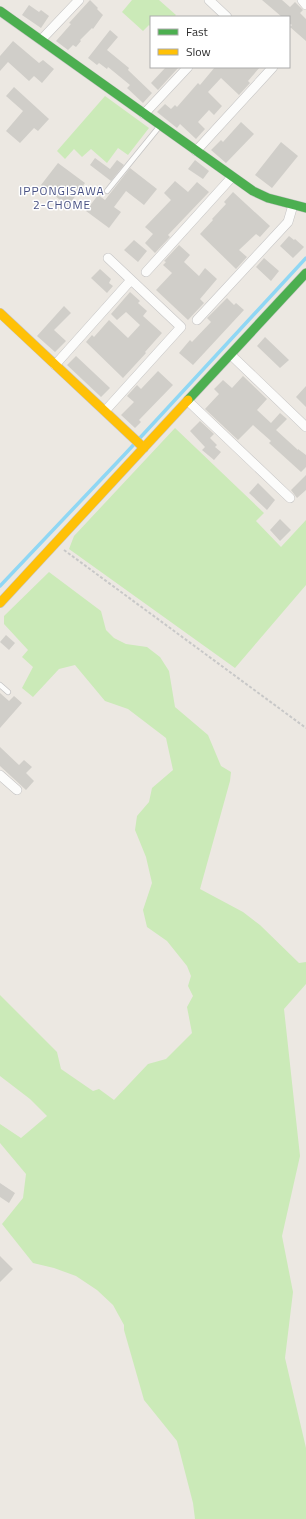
<svg xmlns="http://www.w3.org/2000/svg" width="306" height="1519" font-family="'Titillium Web',sans-serif">
<style>
.green{fill:#cbeab8}
.lines{fill:none;stroke-linecap:round;stroke-linejoin:round}
.stream{stroke:#8fd7f4;stroke-width:3.5}
.building{fill:#d0cec9}
.lane-casing{stroke:#c5c4c4;stroke-width:6}
.street-casing{stroke:#c5c4c4;stroke-width:10}
.fast-casing{stroke:#c5c4c4;stroke-width:10}
.slow-casing{stroke:#c5c4c4;stroke-width:10}
.path{stroke:#c8c8c8;stroke-width:2;stroke-dasharray:3 2;stroke-linecap:butt}
.lane{stroke:#fcfcfb;stroke-width:4.5}
.street{stroke:#fcfcfb;stroke-width:9}
.fast{stroke:#4caf50;stroke-width:9}
.slow{stroke:#ffc107;stroke-width:9}
.labels{text-anchor:middle;stroke-width:3;stroke-linejoin:round;paint-order:stroke}
.neighbourhood-label{font-size:12px;letter-spacing:1px;fill:#475083;stroke:#fff}
</style>
<rect width="100%" height="100%" fill="#ece8e2"/>
<!-- green -->
<path class="green" d="M132,0H159L176,15L174,17H151V27L149,25L143,31L122,12Z
M105,96L149,128L128,155L118,148L107,163L91,149L82,157L74,149L65,159L57,151Z
M175,428L264,513L256,521L281,547L306,520V585L235,668L69,549L74,536Z
M49,572L101,611L106,630L114,638L126,644L147,647L160,657L169,671L175,707L208,735L221,766L231,772L230,781L200,889L243,912L260,925L299,963L306,962V984L284,1009L300,1156L282,1236L293,1292L285,1358L306,1448V1519H195L193,1503L177,1441L144,1400L124,1330V1325L113,1305L97,1290L76,1276L54,1268L33,1263L2,1224L23,1198L26,1174L0,1143V1124L21,1138L47,1116L30,1099L0,1076V995L57,1052L61,1069L93,1091L99,1089L114,1100L148,1064L166,1059L192,1033L187,1007L193,996L188,986L191,976L187,966L167,941L147,927L143,910L152,883L146,857L135,830L137,816L149,802L152,788L173,770L166,738L128,709L105,701L75,665L59,669L33,697L22,688L33,667L22,657L28,650L4,624V616Z"/>
<g class="lines">
<!-- stream -->
<path class="stream" d="M0,586L126,453L306,258"/>
</g>
<!-- building -->
<path class="building" d="M90,0L98,8L97,9L103,15L93,29L92,28L80,40L81,41L76,47L73,45L68,50L56,41L71,24L69,23Z
M262,0H282L290,7L295,2L303,10L300,13L306,19V41L290,27L292,25L289,23V17H282Z
M29,5L39,12L41,10L49,16L41,28L22,15Z
M110,30L118,37L107,50L129,68L128,70L152,93L143,103L127,88L130,85L108,67L107,69L99,63L97,65L88,58Z
M13,41L39,63L43,60L54,69L42,83L34,76L29,81L8,62L0,71V56Z
M166,67H179L158,90L151,83Z
M215,67H260L248,81L250,83L239,95L221,78L208,92L222,106L214,115L209,110L198,122L205,129L196,139L180,124L177,128L157,112L165,104L171,109L175,105L177,107L198,83L200,85Z
M14,87L49,119L38,131L34,128L20,143L6,131L23,111L6,96Z
M241,122L254,134L226,163L211,150L221,140L223,142Z
M281,142L298,156L272,188L255,175Z
M95,158L110,169L117,160L124,165L111,181L90,165Z
M195,160L209,171L203,179L188,169Z
M58,163L85,183L68,206L41,185Z
M130,168L157,189L144,205L126,191L114,207L121,212L109,228L86,211L98,195L105,200Z
M175,181L188,192L197,182L209,192L168,235L170,237L155,253L145,243L153,234L145,227L171,200L164,193Z
M233,192L270,226L260,237L256,234L239,250L247,257L236,269L200,234L213,220L212,219L226,204L224,202Z
M289,236L294,240L295,239L304,247L293,258L280,246Z
M134,240L147,251L138,262L124,250Z
M179,245L190,255L184,262L199,276L205,268L217,279L200,299L204,303L188,320L156,290L172,273L163,265L166,262L164,261Z
M264,258L279,271L271,281L256,267Z
M100,269L111,279L109,283L113,286L107,293L91,278Z
M130,292L140,301L138,303L147,311L143,316L162,333L145,352L146,353L123,378L86,342L92,335L94,337L109,320L128,338L140,325L126,312L117,320L111,314Z
M227,298L234,305L236,303L244,310L193,365L179,353L190,340L192,342L211,322L207,318Z
M64,306L71,313L54,330L66,341L55,352L37,336Z
M265,337L289,360L280,368L257,346Z
M76,356L110,388L101,397L67,365Z
M158,371L173,385L139,420L141,422L135,428L121,415L134,402L127,396L137,385L141,389Z
M243,376L267,399L257,410L271,423L280,413L287,419L276,430L298,450V449L306,455V467L301,472L269,443L271,441L253,425L238,440L205,409L219,394L214,389L223,380L232,388Z
M306,386V407L296,397Z
M200,421L214,434L210,438L217,445L215,447L221,452L214,460L202,450L205,447L190,431Z
M306,475V490L297,498L291,490Z
M258,483L275,500L267,510L249,493Z
M280,519L291,530L280,541L270,530Z
M6,635L15,643L9,650L0,642Z
M0,693L9,701L14,696L22,703L0,728Z
M0,747L19,765L24,760L32,767L26,773L34,781L26,790L0,766Z
M0,1183L15,1193L9,1203L0,1197Z
M0,1256L13,1269L0,1282Z"/>
<g class="lines">
<defs>
<path id="lane" d="M107,191L159,127
M0,685L8,692"/>
<path id="street" d="M209,0L227,17
M302,0L306,5
M41,40L79,0
M144,114L188,67
M196,151L273,67
M146,272L232,177
M197,320L288,222L293,205
M231,355L306,427
M55,365L131,280
M188,401L290,498
M105,411L181,327L108,258
M0,775L17,790"/>
<path id="fast" d="M0,11L253,191L268,198L306,208
M188,400L306,273"/>
<path id="slow" d="M0,313L144,448
M0,603L188,400"/>
</defs>
<!-- lane casing -->
<use href="#lane" class="lane-casing"/>
<!-- street casing -->
<use href="#street" class="street-casing"/>
<!-- fast casing -->
<use href="#fast" class="fast-casing"/>
<!-- slow casing -->
<use href="#slow" class="slow-casing"/>
<!-- path -->
<path class="path" d="M64,550L306,728"/>
<!-- lane -->
<use href="#lane" class="lane"/>
<!-- street -->
<use href="#street" class="street"/>
<!-- fast -->
<use href="#fast" class="fast"/>
<!-- slow -->
<use href="#slow" class="slow"/>
</g>
<g class="labels">
<!-- neighbourhood labels -->
<g class="neighbourhood-label">
<text x="62" y="195">IPPONGISAWA<tspan x="62" dy="14">2-CHOME</tspan></text>
</g>
</g>
<!-- legend -->
<rect x="150" y="16" width="140" height="52" fill="#ffffff" stroke="#ababab"/>
<rect x="158" y="29" width="20" height="6" fill="#4caf50" stroke="#ababab"/>
<text x="186" y="36" font-size="12" fill="#2d2d2d">Fast</text>
<rect x="158" y="49" width="20" height="6" fill="#ffc107" stroke="#ababab"/>
<text x="186" y="56" font-size="12" fill="#2d2d2d">Slow</text>
</svg>
